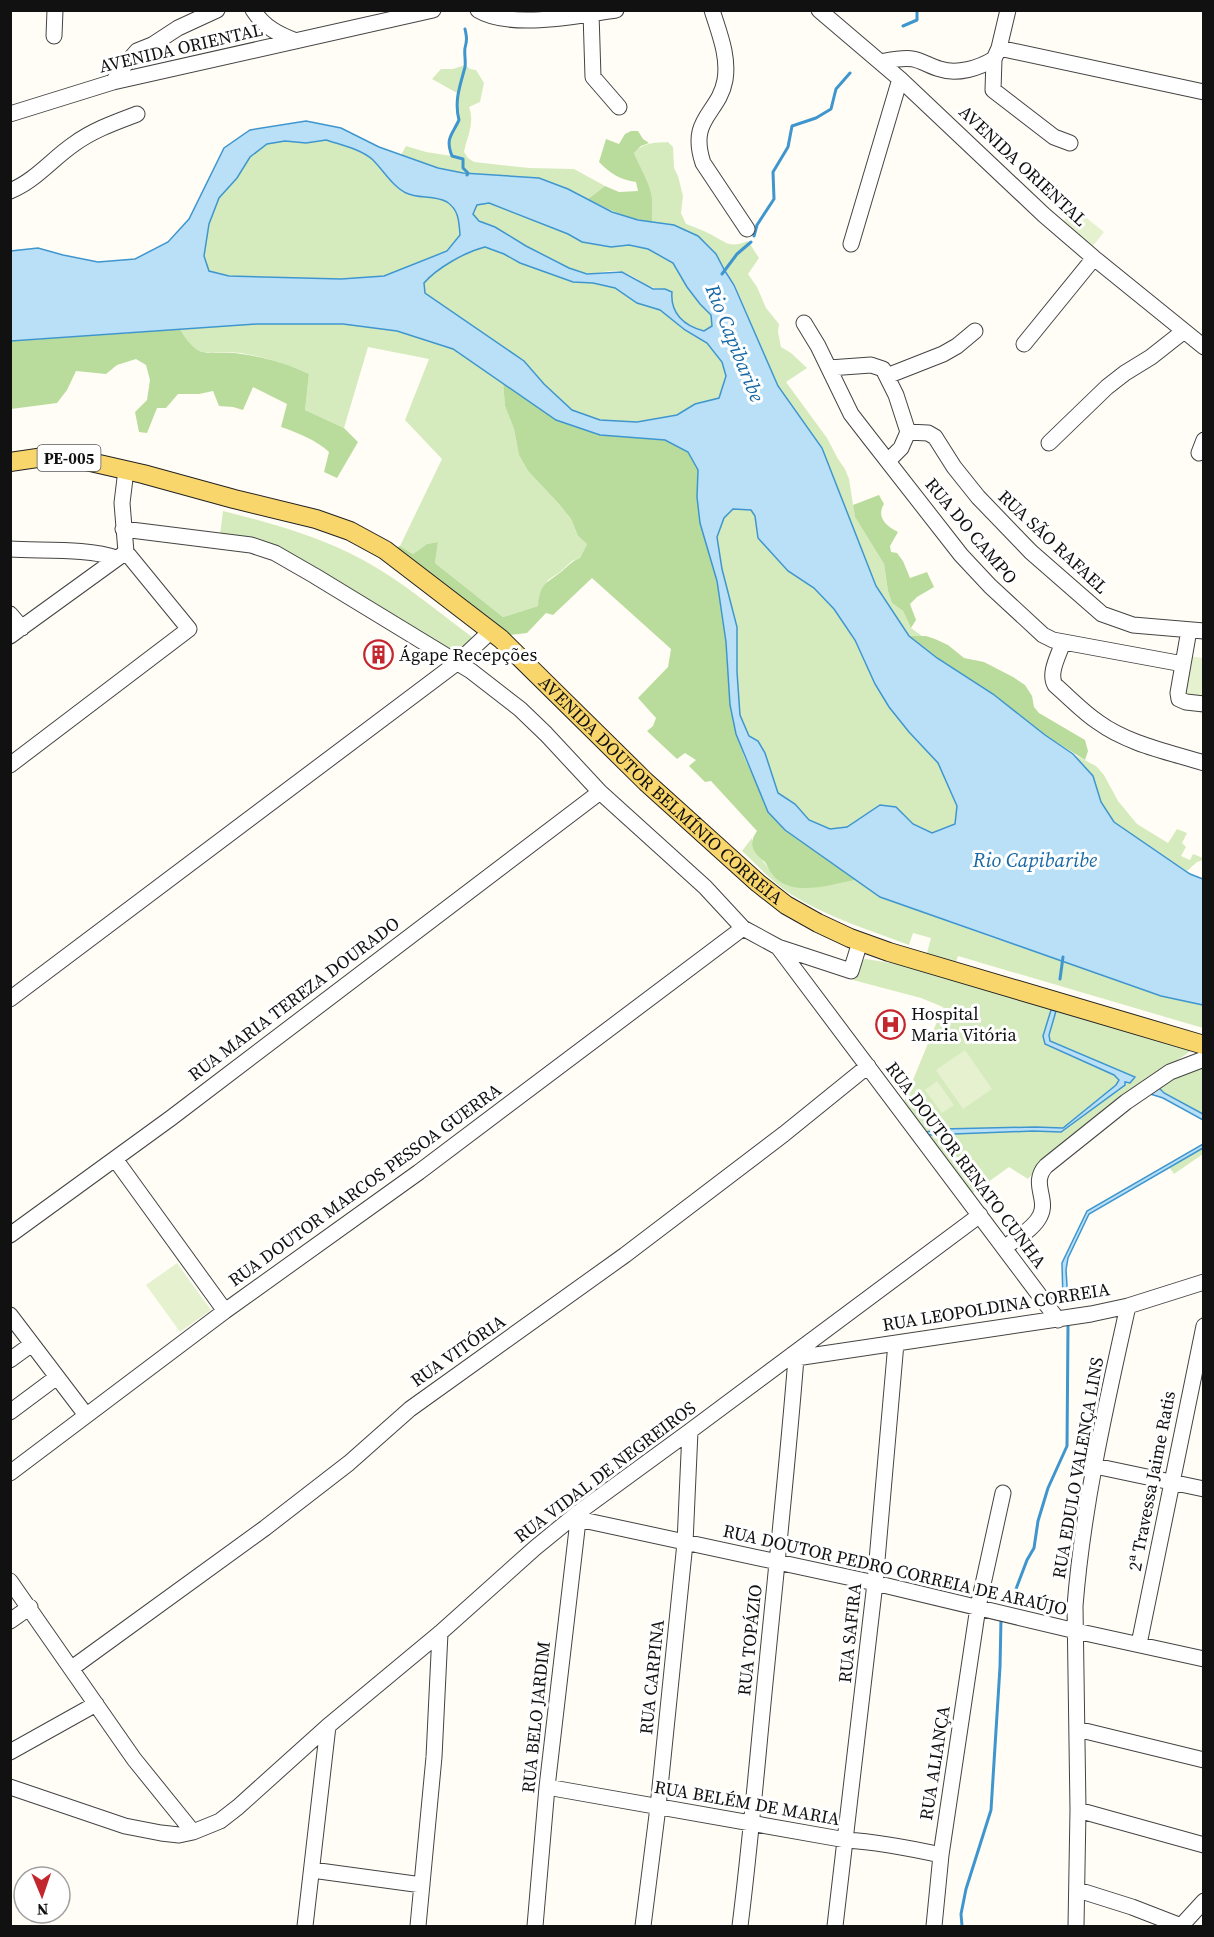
<svg xmlns="http://www.w3.org/2000/svg" width="1214" height="1937" font-family="'Source Serif 4',serif">
<style>
.green{fill:#d5ebbd}
.forest{fill:#b9dc9c}
.pitch{fill:#e6f2cf}
.water{fill:#b9e0f7;stroke:#3f96cf;stroke-width:1.5;fill-rule:evenodd}
.lines{fill:none;stroke-linecap:round;stroke-linejoin:round}
.stream{stroke:#3f96cf;stroke-width:3}
.minor-casing{stroke:#444;stroke-width:17}
.major-casing{stroke:#222;stroke-width:20}
.minor{stroke:#fff;stroke-width:15}
.major{stroke:#f9d66b;stroke-width:18}
.labels{text-anchor:middle;stroke-width:6;stroke-linejoin:round;paint-order:stroke}
.shield{fill:#fff;stroke:#585858;stroke-width:1.5}
.shield-label{font-size:16px;font-weight:bold;fill:#111}
.street-label{font-size:18px;fill:#111;stroke:#fff}
.poi-label{font-size:18px;fill:#111;stroke:#fff;text-anchor:start}
.water-label{font-size:20px;font-style:italic;fill:#1768a6;stroke:#fff}
</style>
<rect width="100%" height="100%" fill="#fffdf5"/>
<!-- green -->
<path class="green" d="M465,65L470,69L476,70L484,83L480,102L469,107C475,123 467,137 464,152L468,158L474,162L529,168L574,169L605,186L588,199L568,189L539,178L463,173L438,168L401,155L406,146L426,152L452,156C445,138 452,135 459,120L456,110L457,93L432,79L441,69H453Z
M326,140C341,145 361,149 373,160C382,170 393,188 406,194C418,199 435,195 447,202C459,210 459,222 460,235L447,251L384,276L341,279L229,276L209,271L204,256L209,224L219,198L237,178L250,157L267,144L285,141L306,143Z
M668,142L673,147L674,168L678,176L683,196L681,213L686,224C694,227 703,230 710,234C726,242 729,249 748,241L759,258L748,274L757,287L766,308L779,324L778,332L781,347L791,353L807,368L786,382L827,438L838,459L845,469L849,479L855,517L884,564L888,591L892,603L903,611L911,628L922,636H909L876,586L822,448L778,386L735,285C728,275 723,266 717,256C702,232 677,226 652,222C652,214 653,206 652,198C650,182 640,168 634,153C645,142 653,143 668,142Z
M489,203L568,234L582,242L611,247L629,245L648,249L673,263L687,287L700,304L711,315L712,326L704,331L691,327L675,313L665,289C646,289 640,278 623,272C611,268 598,275 587,273C557,270 522,241 496,228C486,223 481,223 473,214L477,205Z
M485,247L504,254L520,263L573,282L593,283L615,288L637,303L660,310L685,330L707,343L722,362L726,376L719,398L695,404L677,415L637,422L600,420L572,410L544,384L524,361L425,293L424,283C437,267 465,252 485,247Z
M257,324H343L397,331L453,349L503,382L505,406L514,429L519,455L528,471L559,504L571,519L578,536L587,544L580,558L572,561L560,572L548,580L539,601L538,606L503,617L435,563L438,542L427,544L413,554L400,546L442,459L405,420L429,359L368,347L344,428L305,410L309,374C288,364 264,357 241,353C210,349 200,364 180,329Z
M733,509L751,510L755,516L758,538L788,571L814,588L834,609L855,640L875,684L909,732L938,763L957,806L955,824L933,833L913,824L896,807L880,805L847,827L830,829L809,820L795,804L778,793L758,741L749,736L740,715L737,672V627L722,569L717,537L724,518Z
M223,511C271,523 319,536 363,560C402,581 437,611 472,637L471,641L455,657L340,584L220,535Z
M1073,754L1096,766L1104,775L1118,801L1137,824L1168,843L1177,829L1187,833L1182,843L1186,847L1181,856L1190,860L1193,854L1203,858V860L1197,862L1187,871L1114,822L1101,802L1093,776Z
M752,838C753,854 765,861 772,874L817,887L856,880L880,897L993,938L1095,972L1161,996L1203,1005V1028L958,956L956,962L927,953L931,938L913,933L909,945C870,930 827,917 792,895C773,883 758,866 742,851Z
M866,959L897,964L1060,1012L1192,1050L1068,1138L1037,1168L1028,1179L1009,1167L966,1198L901,1109L943,1007L921,998L853,980L858,961Z
M1203,1065V1114L1164,1093L1155,1084Z
M1203,1148V1154L1174,1174L1169,1167Z"/>
<!-- forest -->
<path class="forest" d="M631,131H638L643,139L649,143L641,146L634,153C640,168 650,182 652,198C653,206 652,214 652,222C628,219 609,210 588,199L605,186L619,192L638,191L636,182C620,180 610,173 599,162L606,139L619,144L625,134Z
M180,329C200,364 210,349 241,354C264,357 288,364 309,374L305,410L344,428L358,442L337,478L324,472L329,452C318,441 296,432 281,427L287,404L253,387L243,410L233,407L219,406L213,391L199,394H178L166,408H157L147,433L139,432L135,412L147,400L150,380L146,365L136,359L117,365L106,374L76,371L67,390L57,403L11,409L10,341Z
M503,382L556,420L600,435L665,440L688,452L698,470L697,497L700,523L717,581L726,642L736,734L745,759L757,784L785,830L856,880C830,884 791,899 772,874C769,871 768,866 765,862C754,853 747,845 757,831L711,781L705,782L689,766L696,760L685,753L677,759L647,731L653,726L656,718L638,698L668,667L671,649L592,578L553,615L546,613L527,633L510,635L394,548L400,546L413,554L427,544L438,542L435,563L503,617L538,606C540,584 545,584 561,572C568,566 572,561 580,558L587,544L578,536L571,519L559,504L528,471L519,455L514,429L505,406Z
M879,495L884,504C876,517 886,526 898,532L890,546L891,552L897,553L903,561L910,578L927,572L934,587L917,597L910,604L916,620L911,628L903,611L892,603L888,591L884,564L855,517L853,505Z
M909,636H926L935,639L948,645L964,658L984,662L1013,677L1025,685L1032,696L1034,707L1039,713L1085,740L1088,751L1085,760L1045,735L993,694L937,658Z"/>
<!-- pitch -->
<path class="pitch" d="M1074,208L1104,232L1093,246L1063,222Z
M1188,656L1203,658V696L1184,694Z
M965,1050L992,1089L963,1109L936,1070Z
M937,1081L954,1105L942,1113L925,1090Z
M177,1263L211,1310L180,1332L146,1285Z"/>
<!-- water -->
<path class="water" d="M306,121L341,128L379,147L438,168L463,173L539,178L568,189L612,212L638,220L674,225L698,236L716,254L725,271L734,285L778,386L822,448L876,586L909,636L937,658L993,694L1045,735L1073,754L1093,776L1101,802L1114,822L1190,874L1203,879V1005L1161,996L880,897L785,830L768,812L736,734L730,705L726,642L717,581L700,523L697,497L698,470L688,452L665,440L600,435L556,420L453,349L397,331L343,324H257L11,341V251L38,248L63,255L98,262L135,259L168,242L189,219L224,148L250,130ZM326,140C341,145 361,149 373,160C383,170 393,187 406,193C418,199 435,195 447,202C459,210 459,222 460,235L447,251L384,276L341,279L229,276L209,271L204,256L209,224L219,198L237,178L250,157L267,144L285,141L306,143ZM489,203L568,234L582,242L611,247L629,245L648,249L673,263L687,287L700,304L711,315L712,326L704,331C684,326 670,313 672,292L665,289H653L622,272L587,274L569,268L526,246L495,227L479,221L473,214L477,205ZM485,247L504,254L520,263L573,282L593,283L615,288L637,303L660,310L685,330L707,343L722,362L726,376L719,398L695,404L677,415L637,422L600,420L572,410L544,384L524,361L425,293L424,283C437,268 465,252 485,247ZM733,509L751,510L755,516L758,538L788,571L814,588L834,609L855,640L875,684L889,707L909,732L938,763L957,806L955,824L932,833L913,824L896,807L880,805L847,827L830,829L809,820L795,804L778,793L765,753L758,741L749,736L740,715L737,672V627L722,569L717,537L724,518Z
M1051,1010L1056,1011L1049,1035L1050,1041L1135,1077L1130,1083L1125,1082V1085L1061,1132L1033,1131L928,1135L921,1133L942,1129L1035,1127L1063,1128L1116,1085L1119,1080L1114,1075L1045,1044L1043,1036Z
M1155,1084L1164,1093L1203,1114V1120L1163,1098L1144,1092Z
M1203,1144V1148L1089,1214L1068,1258L1066,1270L1068,1301L1063,1302L1062,1263L1087,1211Z"/>
<g class="lines">
<!-- stream -->
<path class="stream" d="M903,26L917,20V10
M465,29C467,38 467,40 465,48C464,54 466,61 465,67C460,86 454,101 459,120C452,135 445,138 452,156L463,159V168L468,173L467,175
M754,236L757,225L774,199L773,172L788,147L792,126L816,118L831,109L836,89L850,73
M722,274L737,254L751,242
M1060,979L1063,957
M1010,1600L1016,1589L1027,1560L1034,1548L1038,1521L1048,1488L1067,1446L1068,1326
M962,1926L961,1914L966,1889L991,1810L1000,1667L1001,1619"/>
<defs>
<path id="minor" d="M253,10C264,27 278,34 296,41
M478,10C511,30 579,15 616,10
M712,10C719,33 729,56 725,80C719,114 688,118 703,163L747,229
M819,10L900,79L1044,215L1094,258L1204,347
M1008,10L999,48L994,59L993,90L1054,137L1070,143
M591,13L593,77L619,107
M54,36L55,10
M999,48L1204,92
M880,62C891,60 903,57 913,59C923,61 931,67 940,69C957,75 979,68 994,59
M113,82L122,68L137,51L152,45L178,28L217,10
M10,114L113,82L433,10
M10,191C35,181 52,159 74,144C93,130 116,122 137,114
M851,244L900,79
M804,323L818,346L851,414L868,436L961,555L990,586L1043,635L1053,640L1183,664
M1024,344L1094,258
M829,368L871,365L883,369L896,395L908,432L901,448L888,461
M887,376L943,354L957,346L975,331
M908,432L928,433L935,437L954,467L978,497L1031,552L1102,614L1133,625L1204,631
M1049,443L1107,387L1125,373L1151,357L1184,331
M1199,453L1204,440
M123,529L251,545L275,553L315,576L471,671L520,709L546,734L600,792L705,887L743,928L778,947L851,971L860,942
M10,549C40,551 90,548 116,558
M10,614L22,628
M1189,630L1178,693L1179,699L1186,702L1204,704
M10,636L126,552
M1063,642C1059,655 1048,673 1055,685C1070,698 1083,712 1098,722C1128,744 1169,752 1204,763
M10,765L189,629L126,552L122,503L126,470
M778,947L1058,1320
M10,999L458,662L491,631
M115,1159L225,1311
M10,1235L171,1118L600,792
M1004,1248C1015,1239 1034,1229 1040,1216C1049,1199 1030,1183 1046,1166L1126,1102L1170,1072L1204,1059
M10,1315L86,1415
M793,1354L796,1358L1091,1314L1128,1306L1204,1282
M10,1360L32,1344
M10,1412L57,1377
M1095,1466L1204,1489
M10,1473L225,1311L419,1172L743,928
M578,1519L875,1583L1076,1631L1204,1659
M10,1581L134,1759L193,1832
M10,1621L30,1607
M1139,1644L1204,1326
M72,1668L265,1528L349,1463L410,1409L625,1255L784,1134L868,1066
M1077,1729L1204,1760
M10,1752L96,1704
M10,1787L125,1826L161,1833L179,1835L193,1832L220,1821L238,1807L328,1726L440,1633L535,1548L579,1512L690,1431L980,1215
M547,1787L846,1840C879,1842 909,1848 941,1855
M1078,1810L1204,1845
M312,1870L422,1885
M1078,1890L1132,1907L1181,1926
M305,1926L328,1726
M418,1926L434,1757L440,1633
M535,1926L547,1787L579,1512
M643,1926L658,1807L685,1543L690,1431
M740,1926C751,1839 758,1751 767,1663C777,1561 788,1460 796,1358
M835,1926L875,1583L896,1343
M934,1926L941,1855L978,1607L1003,1493
M1076,1926L1078,1810L1075,1606C1083,1505 1106,1405 1128,1306
M1181,1926L1204,1901"/>
<g id="major">
<path id="s1" d="M10,462L44,457L86,461L143,474L234,499L316,519L350,531L385,550L501,639L646,782L758,883L786,905L818,923L850,938L889,952L1204,1045"/>
</g>
</defs>
<!-- minor casing -->
<use href="#minor" class="minor-casing"/>
<!-- major casing -->
<use href="#major" class="major-casing"/>
<!-- minor -->
<use href="#minor" class="minor"/>
<!-- major -->
<use href="#major" class="major"/>
</g>
<!-- icons -->
<defs>
<symbol id="building-ring" viewBox="-11 -11 22 22"><circle r="9.5" fill="#fff" stroke="#c4262e" stroke-width="1.5"/><path d="M-4-6H4V6H1V3H-1V6H-4ZM-2.5-4.3h1.7v1.8h-1.7ZM.8-4.3h1.7v1.8H.8ZM-2.5-1h1.7V.8h-1.7ZM.8-1h1.7V.8H.8Z" fill="#c4262e"/></symbol>
<symbol id="hospital-ring" viewBox="-11 -11 22 22"><circle r="9.5" fill="#fff" stroke="#c4262e" stroke-width="1.5"/><path d="M-5-5h3v3.5h4V-5h3V5h-3V1.5h-4V5h-3Z" fill="#c4262e"/></symbol>
</defs>
<g fill-rule="evenodd">
<use href="#building-ring" x="362" y="638" width="33" height="33"/>
<use href="#hospital-ring" x="874" y="1008" width="33" height="33"/>
</g>
<g class="labels">
<!-- shield labels -->
<rect class="shield" x="37.5" y="445" width="63" height="26" rx="4.5"/>
<g class="shield-label">
<text x="69" y="464">PE-005</text>
</g>
<!-- street labels -->
<g class="street-label">
<text transform="translate(181 48) rotate(-13)" y="6">AVENIDA ORIENTAL</text>
<text transform="translate(1023 166) rotate(43)" y="6">AVENIDA ORIENTAL</text>
<text transform="translate(971 531) rotate(50)" y="6">RUA DO CAMPO</text>
<text transform="translate(1053 542) rotate(43)" y="6">RUA SÃO RAFAEL</text>
<text dy="6" stroke="none"><textPath href="#s1" startOffset="756">AVENIDA DOUTOR BELMÍNIO CORREIA</textPath></text>
<text transform="translate(294 999) rotate(-37)" y="6">RUA MARIA TEREZA DOURADO</text>
<text transform="translate(966 1165) rotate(53)" y="6">RUA DOUTOR RENATO CUNHA</text>
<text transform="translate(365 1185) rotate(-36)" y="6">RUA DOUTOR MARCOS PESSOA GUERRA</text>
<text transform="translate(996 1307) rotate(-9)" y="6">RUA LEOPOLDINA CORREIA</text>
<text transform="translate(458 1351) rotate(-35)" y="6">RUA VITÓRIA</text>
<text transform="translate(1078 1468) rotate(-80)" y="6">RUA EDULO VALENÇA LINS</text>
<text transform="translate(605 1472) rotate(-37)" y="6">RUA VIDAL DE NEGREIROS</text>
<text transform="translate(1152 1481) rotate(-79)" y="6">2ª Travessa Jaime Ratis</text>
<text transform="translate(895 1570) rotate(13)" y="6">RUA DOUTOR PEDRO CORREIA DE ARAÚJO</text>
<text transform="translate(850 1633) rotate(-84)" y="6">RUA SAFIRA</text>
<text transform="translate(750 1640) rotate(-84)" y="6">RUA TOPÁZIO</text>
<text transform="translate(652 1677) rotate(-84)" y="6">RUA CARPINA</text>
<text transform="translate(536 1717) rotate(-84)" y="6">RUA BELO JARDIM</text>
<text transform="translate(935 1763) rotate(-81)" y="6">RUA ALIANÇA</text>
<text transform="translate(747 1803) rotate(10)" y="6">RUA BELÉM DE MARIA</text>
</g>
<!-- poi labels -->
<g class="poi-label">
<text x="399" y="661">Ágape Recepções</text>
<text x="911" y="1020">Hospital<tspan x="911" dy="21">Maria Vitória</tspan></text>
</g>
<!-- water labels -->
<g class="water-label">
<text transform="translate(735 343) rotate(68)" y="7">Rio Capibaribe</text>
<text x="1035" y="867">Rio Capibaribe</text>
</g>
</g>
<!-- border -->
<rect width="1214" height="1937" fill="none" stroke="#111111" stroke-width="24"/>
<!-- north arrow -->
<g transform="translate(42 1895) rotate(178)"><circle r="28" fill="#ffffff" stroke="#a0a0a0" stroke-width="1.5"/>
<path d="M0-4.5L10 22L0 15L-10 22Z" fill="#c4262e"/>
<text y="-9" font-size="16" font-weight="bold" text-anchor="middle" fill="#111111">N</text>
</g>
</svg>
